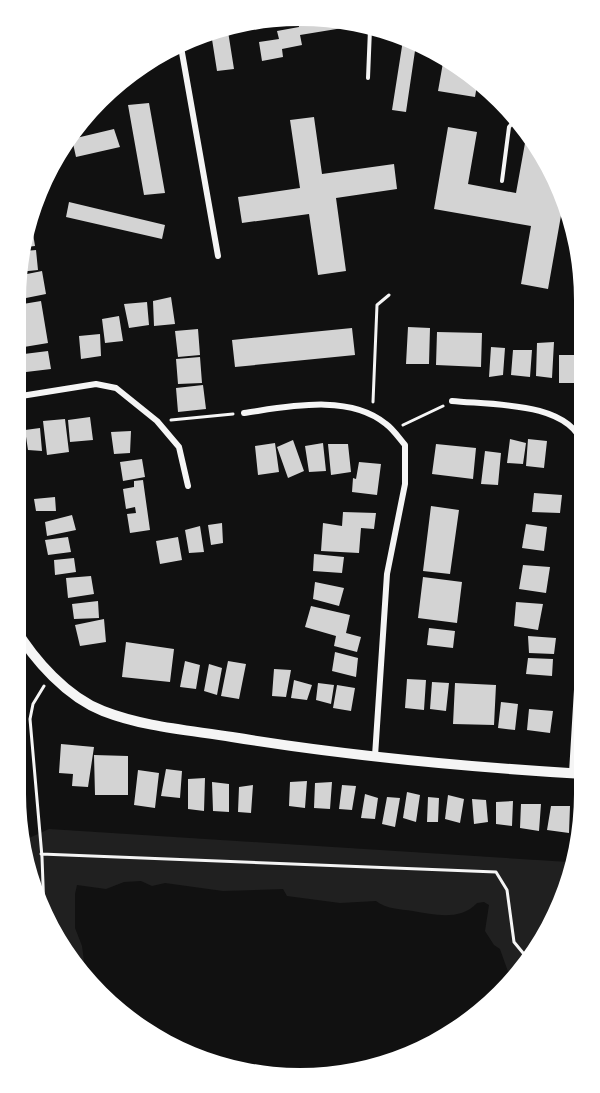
<svg xmlns="http://www.w3.org/2000/svg" width="600" height="1093" font-family="'Titillium Web',sans-serif">
<style>
.green{fill:#202020}
.building{fill:#d3d3d3}
.lines{fill:none;stroke-linecap:round;stroke-linejoin:round}
.path{stroke:#f5f5f5;stroke-width:3}
.service{stroke:#f5f5f5;stroke-width:4}
.minor{stroke:#f5f5f5;stroke-width:6}
.tertiary{stroke:#f5f5f5;stroke-width:10}
</style>
<rect width="100%" height="100%" fill="#111"/>
<!-- green -->
<path class="green" d="M15,782L27,839L49,829L569,862L547,936L511,980L500,949L494,945L485,931L489,905L484,902L477,903C460,921 435,915 413,911C399,909 387,909 376,901L340,903L287,896L283,889L223,891L165,883L152,886L141,881L124,882L106,889L77,885L75,894V928L82,946L86,978L74,966L30,884L15,793Z"/>
<!-- building -->
<path class="building" d="M338,17L354,23L355,26L300,35L302,45L282,49L283,57L262,61L259,42L279,39L277,31L299,27L298,20Z
M227,25L234,69L217,71L211,33Z
M403,40L416,44L406,112L392,110Z
M444,57H447L477,85L475,97L438,91Z
M149,103L165,193L144,195L128,105Z
M314,117L322,174L394,164L397,189L336,198L346,271L318,275L309,214L242,223L238,197L300,188L290,120Z
M448,127L477,132L468,184L516,193L527,132L537,142L562,210L548,289L521,284L531,226L434,209Z
M114,129L120,147L76,157L72,139Z
M53,159L55,174L48,175L51,166Z
M69,202L165,225L162,239L66,217Z
M32,227L35,246L26,247Z
M36,250L38,270L19,272L25,251Z
M42,271L46,294L16,300V282L17,276Z
M171,297L175,324L154,326L153,301Z
M41,301L48,343L24,347L17,305Z
M147,302L149,325L129,328L124,304Z
M119,316L123,341L105,343L102,319Z
M408,327L430,328L429,364H406Z
M352,328L355,355L235,367L232,340Z
M198,329L200,355L178,357L175,331Z
M437,332L482,333L481,367L436,365Z
M100,334L101,356L81,359L79,336Z
M554,342L552,378L536,376L537,343Z
M491,347L505,348L503,375L489,377Z
M513,350H532L530,377L511,375Z
M48,351L51,369L26,372L24,354Z
M559,355H581L582,383H559Z
M200,357L202,383L178,384L176,359Z
M203,385L206,409L178,412L176,388Z
M90,417L93,440L70,442L68,420Z
M65,419L69,452L47,455L43,421Z
M40,428L42,451L28,450L25,430Z
M131,431L130,453L114,454L111,432Z
M510,439L526,443L523,464L507,463Z
M528,439L547,441L544,468L526,466Z
M293,440L304,471L288,478L277,447Z
M275,443L279,472L258,475L255,446Z
M323,443L326,471L309,472L305,446Z
M328,444H348L351,472L331,475Z
M436,444L476,448L473,479L432,474Z
M485,451L501,453L498,485L481,484Z
M142,459L145,477L123,481L120,462Z
M359,462L381,464L377,495L352,492L353,478L356,479Z
M143,480L150,530L130,533L127,514L136,513L135,507L126,509L123,489L134,487V481Z
M534,493L562,495L560,513L532,512Z
M55,497L56,511H36L34,499Z
M431,506L459,510L450,574L423,571Z
M343,512L376,513L374,529L361,528L359,553L321,551L323,523L342,526Z
M72,515L76,530L47,536L45,522Z
M222,523L223,543L211,545L208,525Z
M526,524L547,527L544,551L522,548Z
M200,526L204,552L189,553L185,530Z
M68,537L71,552L48,555L45,540Z
M178,537L182,560L160,564L156,541Z
M314,554L344,557L342,573L313,571Z
M74,558L76,572L55,575L54,560Z
M523,565L550,567L546,593L519,589Z
M91,576L94,594L68,598L66,578Z
M423,577L462,582L457,623L418,618Z
M315,582L344,588L339,606L313,599Z
M98,601L99,618L74,619L72,604Z
M516,602L543,604L538,630L514,626Z
M311,606L350,615L346,633L361,637L357,652L334,646L336,636L305,627Z
M104,619L106,642L80,646L75,625Z
M429,628L455,631L453,648L427,645Z
M528,636L556,638L554,654L529,653Z
M126,642L174,649L170,682L122,677Z
M335,652L358,658L356,677L332,671Z
M528,658L553,659L552,676L526,674Z
M185,661L200,665L196,689L180,687Z
M228,661L246,664L239,699L221,696Z
M209,664L222,668L217,695L204,691Z
M274,669L291,670L286,697L272,696Z
M407,679L426,680L424,710L405,708Z
M294,680L312,685L307,700L291,698Z
M432,682L449,683L446,711L430,709Z
M318,683L334,685L331,704L316,700Z
M455,683L496,685L494,725L453,724Z
M337,685L355,688L351,711L333,708Z
M501,702L518,704L515,730L498,728Z
M529,709L553,711L550,733L527,730Z
M61,744L94,747L88,787L72,786L73,774L59,773Z
M94,755L128,756V795H95Z
M166,769L182,771L180,798L161,796Z
M138,770L159,773L155,808L134,805Z
M205,778L204,811L188,809V779Z
M307,781L305,808L289,806L290,782Z
M212,782L229,784V812L213,811Z
M332,782L330,809L314,808L315,783Z
M253,785L251,813L238,812L239,787Z
M342,785L356,786L352,810L339,809Z
M407,792L420,795L416,822L403,818Z
M365,794L378,798L375,819L361,818Z
M448,795L464,799L460,823L445,819Z
M387,797L400,798L395,827L382,824Z
M428,797L439,798L438,822H427Z
M472,799L486,800L488,822L474,824Z
M513,801L512,826L496,824V802Z
M521,804H541L539,831L520,828Z
M551,806H570L569,833L547,830Z
M578,808H584L579,830H578Z"/>
<g class="lines">
<!-- path -->
<path class="path" d="M373,402L377,305L389,295
M171,420L233,414
M403,425L443,406
M44,686L33,704L30,719L42,857L44,911
M41,854L496,872L507,890L514,942L528,959"/>
<!-- service -->
<path class="service" d="M368,78L370,29
M502,181L509,127L514,121"/>
<!-- minor -->
<path class="minor" d="M181,47L218,256
M15,397L96,384L116,388L157,421L179,447L188,486
M452,401C490,405 569,401 583,445
M244,413C286,407 349,393 386,424C393,429 399,438 405,445V484L387,574L375,756
M572,773L584,573"/>
<!-- tertiary -->
<path class="tertiary" d="M15,628C34,660 67,697 103,711C144,727 188,730 232,737C348,756 466,767 584,774"/>
</g>
<!-- crop -->
<path d="M0 0H600V1093H0ZM300 26H300A274 274 0 0 1 574 300V794A274 274 0 0 1 300 1068H300A274 274 0 0 1 26 794V300A274 274 0 0 1 300 26Z" fill="#fff" fill-rule="evenodd"/>
</svg>
